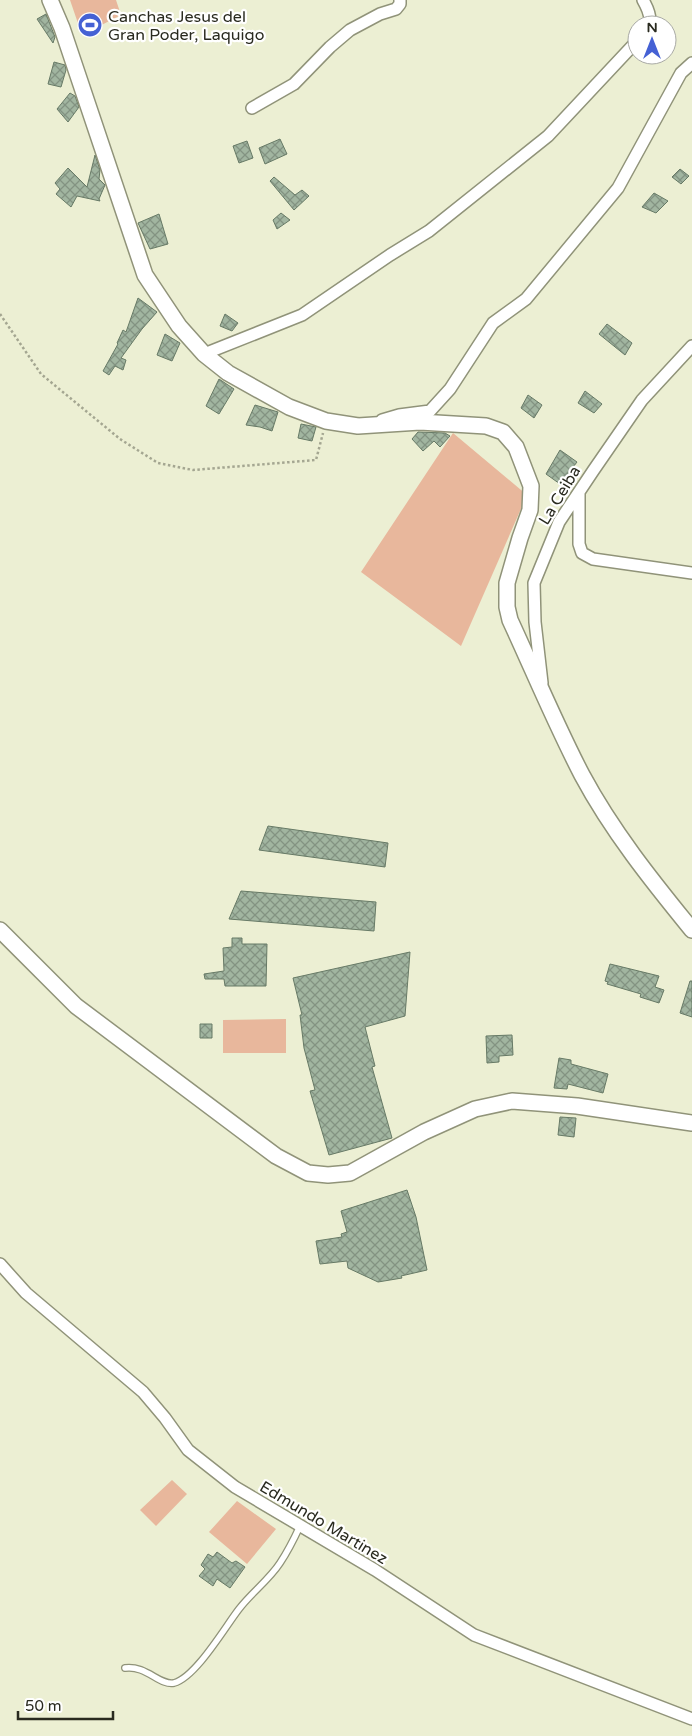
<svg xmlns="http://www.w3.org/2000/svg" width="692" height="1736" font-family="'Varela Round',sans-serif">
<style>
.grass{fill:#e8b79c}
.building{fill:url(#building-cross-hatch);stroke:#677a66}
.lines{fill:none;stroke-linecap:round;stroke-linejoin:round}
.service-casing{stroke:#909379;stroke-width:8}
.minor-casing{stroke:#909379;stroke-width:14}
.tertiary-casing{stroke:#909379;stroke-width:18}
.path{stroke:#a4a691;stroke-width:2.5;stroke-dasharray:2.5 2.5;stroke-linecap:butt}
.service{stroke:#fff;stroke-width:5.5}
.minor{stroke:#fff;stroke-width:11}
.tertiary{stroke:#fff;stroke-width:15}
.labels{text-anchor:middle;stroke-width:4.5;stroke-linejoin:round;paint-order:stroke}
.poi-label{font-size:16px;fill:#292a1f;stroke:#fff;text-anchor:start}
.street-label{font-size:16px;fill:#292a1f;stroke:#fff}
</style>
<defs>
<pattern id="building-cross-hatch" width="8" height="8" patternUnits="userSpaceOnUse" patternTransform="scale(1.25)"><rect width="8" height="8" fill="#a1b5a0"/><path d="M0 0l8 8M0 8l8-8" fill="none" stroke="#839382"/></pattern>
</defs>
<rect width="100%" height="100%" fill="#ecefd3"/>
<!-- grass -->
<path class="grass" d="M70,0H116L121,15L82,35Z
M453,433L527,495L461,646L361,572Z
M286,1019V1053H223V1020Z
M172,1480L187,1494L156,1526L140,1510Z
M237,1501L276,1529L247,1564L209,1532Z"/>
<!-- building -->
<path class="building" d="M46,14L55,37L53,43L37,19Z
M54,62L65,65L66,70L61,87L48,84Z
M70,93L75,96L79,107L68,122L57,109Z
M280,139L287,154L265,164L259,148Z
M247,141L253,158L239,163L233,146Z
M95,155L100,170L99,179L105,185L99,199L100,201L77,196L71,207L56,194L60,189L55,183L68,168L87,187Z
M680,169L689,176L681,184L672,177Z
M274,177L295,195L302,190L309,196L294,210L270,181Z
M654,193L668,201L656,213L642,207Z
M281,213L290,220L277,229L273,220Z
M159,214L168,244L150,249L138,223Z
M138,298L157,312L142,329L121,358L126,360L123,370L115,366L109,375L103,371L118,344L117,343L123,330L126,332Z
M225,314L238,323L232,331L220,326Z
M607,324L632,343L625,355L599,334Z
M165,334L180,343L172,361L157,355Z
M219,379L234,389L219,414L206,406Z
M585,391L602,404L594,413L578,403Z
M528,395L542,405L534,418L521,408Z
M255,405L278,412L272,431L260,427L246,425Z
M301,424L316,427L312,441L298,438Z
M418,432L445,433L450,436L440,447L434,441L423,451L412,439Z
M560,450L577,462L560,484L546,474Z
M268,826L388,843L385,867L259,850Z
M241,891L376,902L374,931L229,919Z
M232,938H242V944H267L266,986H225L224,979H205L204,974L224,971L223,948L232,947Z
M410,952L405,1016L365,1027L375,1066L372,1067L392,1138L329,1155L310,1091L315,1090L304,1048L300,1015H302L293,978Z
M610,964L659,976L655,987L664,990L659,1003L640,997L641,994L607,984L608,982L605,981Z
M690,981H692V1017L680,1013Z
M200,1024H212V1038H200Z
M512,1035L513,1055L499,1056V1062L487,1063L486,1036Z
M559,1058L571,1060V1064L608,1074L603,1093L568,1084L567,1089L554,1088Z
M560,1117L576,1118L574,1137L558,1135Z
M407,1190L416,1217L427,1270L401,1276L402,1278L378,1282L348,1268L347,1261L320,1264L316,1241L342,1237L341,1234L347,1232L341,1211Z
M217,1552L232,1563L236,1561L245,1567L230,1588L217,1579L213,1586L199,1576L205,1569L201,1565L208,1554L213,1557Z"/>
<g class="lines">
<defs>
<path id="service" d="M125,1668C146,1665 160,1686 174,1683C196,1677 225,1627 239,1609C251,1593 269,1580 280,1563C288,1551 294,1539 300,1526"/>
<path id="minor" d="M643,0C647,7 652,17 649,25
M252,108L294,84L330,47L350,30L380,14L396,9L400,4V0
M204,354L302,315L390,255L429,231L548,136L637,41
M382,420L399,415L430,411L450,389L493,323L526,299L618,188L681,73L692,63
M579,494V544L582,553L593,559L692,573
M542,683L535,622L534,583L559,522L593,471L642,400L692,346
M0,1264L26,1293L143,1392L165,1418L188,1450L235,1487L375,1570L474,1635L692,1719"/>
<path id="tertiary" d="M50,0L62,28L145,275L179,326L204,354L228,373L289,407L326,421L358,426L420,422L486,426L503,432L516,447L531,486L530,510L520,538L507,583V607L510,620C534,672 556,725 582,775C612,831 652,881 692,930
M0,930L76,1006L276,1156L308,1173L328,1175L350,1173L424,1132L475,1109L512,1101L577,1106L692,1123"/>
</defs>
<!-- service casing -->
<use href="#service" class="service-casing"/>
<!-- minor casing -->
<use href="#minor" class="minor-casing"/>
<!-- tertiary casing -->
<use href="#tertiary" class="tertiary-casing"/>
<!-- path -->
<path class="path" d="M0,314L41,374L120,439L158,463L193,470L316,460L323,433"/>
<!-- service -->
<use href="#service" class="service"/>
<!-- minor -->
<use href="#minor" class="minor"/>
<!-- tertiary -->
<use href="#tertiary" class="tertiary"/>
</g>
<!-- icons -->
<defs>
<symbol id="stadium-disc" viewBox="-11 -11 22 22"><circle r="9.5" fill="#4561d4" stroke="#fff"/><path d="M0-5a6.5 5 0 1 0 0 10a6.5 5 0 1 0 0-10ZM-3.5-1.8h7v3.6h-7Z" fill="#fff"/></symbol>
</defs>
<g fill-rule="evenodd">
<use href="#stadium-disc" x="76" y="11" width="28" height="28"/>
</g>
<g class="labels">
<!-- poi labels -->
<g class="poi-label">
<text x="108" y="22">Canchas Jesus del<tspan x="108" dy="18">Gran Poder, Laquigo</tspan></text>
</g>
<!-- street labels -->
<g class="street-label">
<text transform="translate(559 495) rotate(-59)" y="6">La Ceiba</text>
<text transform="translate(324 1522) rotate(31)" y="6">Edmundo Martinez</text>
</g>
</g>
<!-- north arrow -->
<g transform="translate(652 40)"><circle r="24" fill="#ffffff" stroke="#a9aaa5"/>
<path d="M0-4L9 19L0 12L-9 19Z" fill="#4561d4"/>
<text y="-8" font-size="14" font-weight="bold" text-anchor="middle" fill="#292a1f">N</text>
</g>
<!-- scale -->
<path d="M18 1711v8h95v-8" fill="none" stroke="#292a1f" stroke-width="2.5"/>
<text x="25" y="1711" font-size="15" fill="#292a1f" stroke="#ffffff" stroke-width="4" paint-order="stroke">50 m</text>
</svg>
